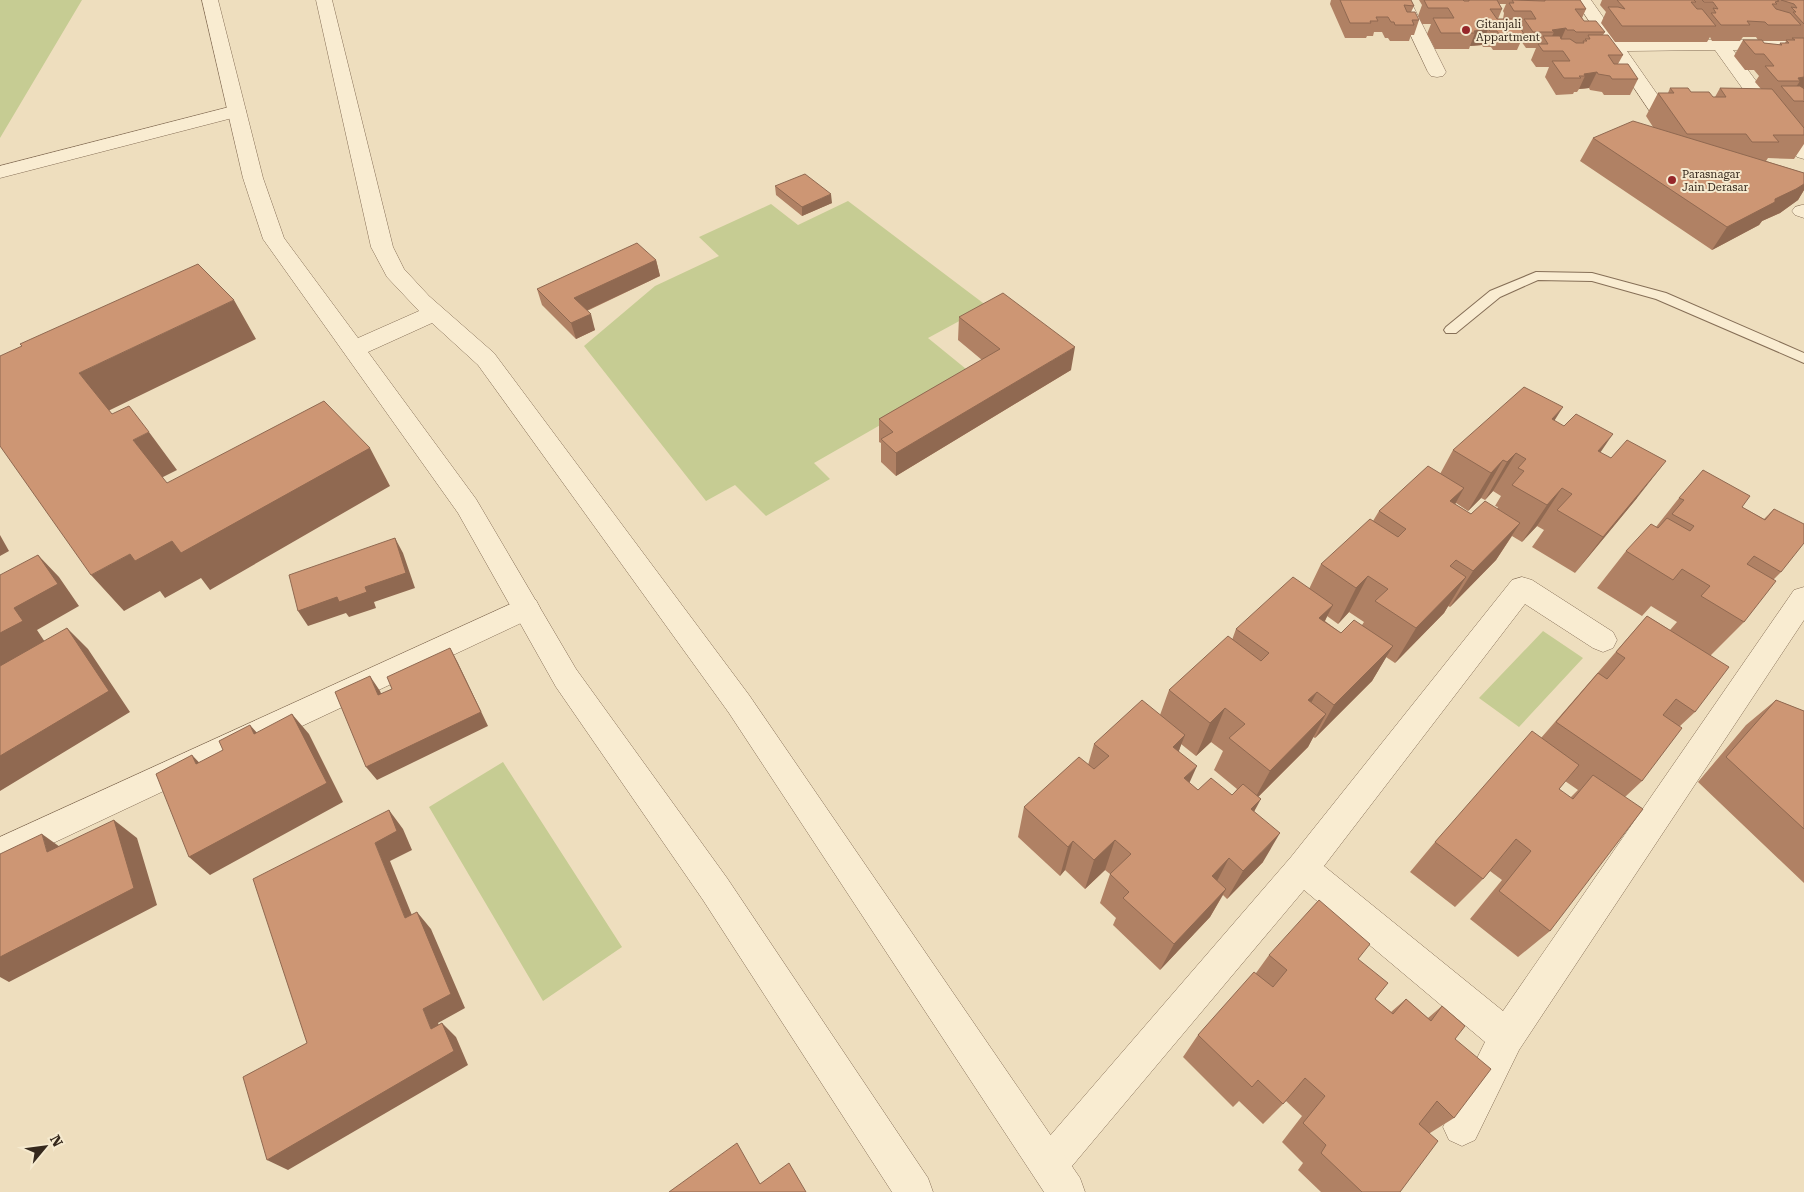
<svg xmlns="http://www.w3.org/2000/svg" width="1804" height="1192" font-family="'Roboto Serif',serif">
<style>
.green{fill:#c6cc93}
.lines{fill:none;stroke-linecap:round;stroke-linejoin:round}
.service-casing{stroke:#866f57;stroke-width:2}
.minor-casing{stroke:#866f57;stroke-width:1}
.tertiary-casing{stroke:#866f57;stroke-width:1}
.service{fill:#f9ecd1;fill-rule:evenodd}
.minor{fill:#f9ecd1;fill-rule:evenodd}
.tertiary{fill:#f9ecd1;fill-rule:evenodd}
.wall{fill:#b08164;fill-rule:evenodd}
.shaded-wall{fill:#906951}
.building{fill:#cd9674;stroke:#906951}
.poi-dot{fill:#96272a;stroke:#f5e9ce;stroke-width:2}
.labels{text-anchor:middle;stroke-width:4;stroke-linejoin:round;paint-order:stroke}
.far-poi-label{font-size:11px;fill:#35281c;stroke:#f5e9ce;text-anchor:start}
</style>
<rect width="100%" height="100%" fill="#eedebe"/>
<!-- green -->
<path class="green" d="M0,0H82L0,138Z
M848,201L987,306L928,338L971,373L814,463L830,479L766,516L735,485L706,501L584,346L655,286L719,256L699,237L771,204L798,225Z
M1543,631L1583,658L1519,727L1479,698Z
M503,762L622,947L543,1001L429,807Z"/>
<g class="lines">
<defs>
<path id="service" d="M1536,272L1592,273L1666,293L1804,353V363L1656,299L1592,281L1538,280L1500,297L1456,333H1446L1444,330L1446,327L1490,291Z"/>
<path id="minor" d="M1394,0H1410L1446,72L1443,76L1437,77L1431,76L1428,72Z
M1575,0H1591L1620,41L1804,39V49L1733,50L1777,109L1804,141V159L1797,157L1763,117L1715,50L1627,51L1664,104L1693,106L1695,110L1693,114L1686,116L1651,113Z
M237,105L244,107L246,111L244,115L0,178V166Z
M1802,205H1804V218L1795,215L1792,211L1795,207Z
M1522,577L1532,580L1613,632L1617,640L1613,648L1603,652L1593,648L1525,604L1324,866L1503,1011L1794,590L1804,587V620L1519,1050L1475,1140L1462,1146L1449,1140L1443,1127L1485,1042L1304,890L1062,1178L1049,1184L1036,1178L1030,1165L1036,1152L1291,857L1512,580Z
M526,597L536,600L540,608L536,616L0,868V837Z"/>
<path id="tertiary" d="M202,0H218L263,178L284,238L358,338L419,311L387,277L371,247L316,0H332L393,247L404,269L429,296L494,353L749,695L1080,1178L1085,1192H1044L729,713L478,365L432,323L368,352L476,499L576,669L727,878L928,1178L933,1192H892L703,900L556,687L458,513L263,239L243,178Z"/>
</defs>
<!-- service casing -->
<use href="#service" class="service-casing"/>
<!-- minor casing -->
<use href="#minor" class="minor-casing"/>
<!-- tertiary casing -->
<use href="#tertiary" class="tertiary-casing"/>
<!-- service -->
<use href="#service" class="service"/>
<!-- minor -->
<use href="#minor" class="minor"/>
<!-- tertiary -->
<use href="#tertiary" class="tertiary"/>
</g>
<!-- wall -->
<path class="wall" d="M1331,0H1411L1414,6L1411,12L1419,20L1414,35H1411L1409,41H1390L1388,38H1385L1382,32H1374L1373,36H1367L1366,38H1345L1330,4Z
M1419,0H1580L1586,9L1582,18L1584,21L1605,32L1603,35L1623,55L1618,64L1638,79L1630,95H1604L1602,92L1590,90L1589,88L1579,89L1577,92H1574L1573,94L1556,95L1545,77L1549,67H1536L1531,60L1536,48H1526L1521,41L1517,50H1493L1491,47H1483L1482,45L1470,46L1469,49H1435L1427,34L1431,24H1422L1418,16L1422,5ZM1499,4H1506L1503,11L1504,13L1503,19H1498L1502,9Z
M1602,0H1804V144L1794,159L1768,158L1766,161L1804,173V190L1798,200L1780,213L1762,221L1759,225L1712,250L1580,161L1593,138L1653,127L1646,116L1658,93H1668L1670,88L1713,97H1715L1720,88L1761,89L1755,82L1759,76L1754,70H1745L1734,56L1743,40H1758L1756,37H1743L1740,41H1712L1710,37L1707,42H1615L1601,23L1606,12L1600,5ZM1762,41H1786L1785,43H1780L1779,45L1764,43Z
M775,186L832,203L802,216L776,195Z
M656,260L660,276L587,311L595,330L576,339L542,305L537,289Z
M959,317L1071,370L896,476L881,462V443L879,442V419L982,360L958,340Z
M1554,421L1600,453L1637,498L1575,573L1532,547L1544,530L1537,526L1522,542L1512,536L1496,560L1450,607L1448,606L1444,613L1395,663L1386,657L1372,681L1315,738L1313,737L1308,747L1258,797L1254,812L1263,862L1227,899L1223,895L1210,917L1160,970L1113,925L1116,918L1100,903L1110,874L1105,870L1085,889L1065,870L1060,876L1018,837L1024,807L1088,765L1094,744L1160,715L1169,690L1232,640L1236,629L1309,589L1321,564L1373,521L1379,511L1440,474L1453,450ZM1493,491L1501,496L1495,506L1498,507L1497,509L1471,514L1455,504L1456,503L1468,511L1481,498L1485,500ZM1349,612L1364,622L1362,625L1341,633L1325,621L1327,616L1338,624ZM1211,742L1223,751L1214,770L1237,789L1232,795L1198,790L1189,783L1179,751L1181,744L1196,756Z
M1679,498L1742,507L1764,519L1774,509L1781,572L1774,579L1744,622L1711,655L1695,712L1680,726L1642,781L1625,797L1550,931L1518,957L1470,919L1502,880L1490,871L1483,879L1455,907L1410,872L1435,842L1541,738L1647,616L1670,630L1677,622L1651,606L1642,616L1597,588L1626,551L1656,527ZM1565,781L1578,790L1570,798L1559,789Z
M1776,700L1804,711V883L1698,782L1746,725Z
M1269,955L1358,959L1375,999L1391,1012L1406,999L1428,1018L1442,1006L1455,1039L1454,1118L1430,1133L1400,1192H1321L1298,1170L1303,1163L1282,1142L1302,1116L1286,1101L1263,1124L1239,1101L1233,1107L1183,1057L1198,1035L1256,973Z"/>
<!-- shaded-wall -->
<path class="shaded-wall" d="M1566,28L1559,44L1548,45L1554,32L1552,30Z
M1488,29L1482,45L1470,46L1475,33L1474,31Z
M1597,72L1589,88L1579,89L1585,76L1584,74Z
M1804,77V88L1792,93L1800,81L1798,78Z
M1804,184V190L1798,200L1780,213L1762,221L1759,225L1712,250L1727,227L1775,199Z
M831,194L832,203L802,216V207Z
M656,260L660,276L579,314L574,298Z
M234,300L256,339L108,411L79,373Z
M591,314L595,330L576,339L571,323Z
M1075,347L1071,370L896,476V453Z
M1563,407L1539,445L1552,419Z
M149,432L177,470L161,478L133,440Z
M1613,434L1587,472L1598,451Z
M370,448L390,486L210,590L201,578L165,598L160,591L124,611L91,575L130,554L172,541Z
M1516,453L1493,491L1485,500L1507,462Z
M1503,460L1481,498L1468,511L1491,473Z
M1666,461L1637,498L1575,573L1603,537Z
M1464,488L1443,526L1450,501Z
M1562,488L1537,526L1522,542L1547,505Z
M1520,523L1496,560L1450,607L1473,571Z
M0,535L9,551L0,556Z
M395,538L403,553L415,588L374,602L376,608L349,617L346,613L308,626L298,611Z
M38,555L59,577L79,606L37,630L45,642L0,668V633L14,608Z
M1368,576L1349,612L1338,624L1356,588Z
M1466,577L1444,613L1395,663L1416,628Z
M1333,605L1315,640L1319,618Z
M67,628L88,649L130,712L0,791V756Z
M1393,646L1372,681L1315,738L1334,705Z
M450,648L458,663L488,726L377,780L366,767Z
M370,676L380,691L388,709L378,695Z
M1317,692L1299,725L1308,700Z
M1225,708L1211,742L1196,756L1210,723Z
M292,714L309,734L343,802L210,875L189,857Z
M1326,714L1308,747L1253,802L1270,771Z
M250,725L268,745L254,734Z
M1185,735L1172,768L1173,747Z
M192,755L211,775L196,764Z
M1197,766L1183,797L1184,778Z
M1261,799L1244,830L1251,809Z
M389,810L403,829L412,850L390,861L420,935L405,918L375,843Z
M114,820L137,838L157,905L9,982L0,977V957Z
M1280,833L1263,862L1227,899L1243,871Z
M42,834L67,852H47Z
M1115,840L1105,870L1085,889L1094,860Z
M1073,841L1065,870L1060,876L1068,847Z
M1229,858L1214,887L1212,876Z
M1226,889L1210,917L1160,970L1174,944Z
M417,912L431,929L465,1008L438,1023L446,1043L431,1029L423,1009Z
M442,1023L456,1037L468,1065L288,1170L267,1160Z"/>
<!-- building -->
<path class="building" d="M1340,0H1411L1414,6L1404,5L1407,12H1415L1419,20H1412L1414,25H1395L1394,22H1391L1388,17H1376L1378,21H1370L1371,23H1350Z
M1424,0H1463L1464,1H1469V0H1497L1502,9H1490L1497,19H1515L1524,34H1499L1497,31H1490L1488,29L1474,31L1475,33H1441L1433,18H1454L1448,8H1428Z
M1512,0L1545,1V0H1580L1586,9H1575L1584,21H1596L1605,32H1576L1574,30H1567L1566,28L1552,30L1554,32H1533L1524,19H1536L1531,11H1514L1509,3H1514Z
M1617,0H1694L1696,2H1691L1697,9H1702L1716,26H1622L1608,7H1618L1625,9Z
M1702,0H1777L1779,1L1775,2L1777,4H1772L1776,9L1790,13L1801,25H1768L1765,22L1747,21L1750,25H1721L1711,13H1716L1713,8L1718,9L1713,2H1704Z
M1781,0H1804V24L1793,12H1796L1791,7L1797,8L1794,4Z
M1588,35H1608L1623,55H1608L1614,64H1628L1638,79H1612L1610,76L1598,74L1597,72L1584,74L1585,76H1579L1581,78H1564L1552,61H1570L1563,51H1543L1538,44H1548L1543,36H1560L1561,39H1570L1576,43H1584L1583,41H1587L1585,39H1590Z
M1792,38H1804V77L1798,78L1800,81H1778L1765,66H1774L1764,54H1755L1743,40H1762L1764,43L1782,45L1780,43H1789L1786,40H1795Z
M1781,86H1800L1803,88L1804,89V102L1803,101H1794Z
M1670,88H1688L1691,92H1709L1713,97H1726L1720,88L1772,89L1804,128V135H1773L1779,142H1752L1746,134H1687L1658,93H1674Z
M1633,121L1804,173V184L1796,189L1775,199V202L1727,227L1593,138Z
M805,174L831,194L802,207L775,186Z
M637,243L656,260L574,298L591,314L571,323L537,289Z
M198,264L234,300L79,373L112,414L129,406L149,432L133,440L167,483L324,401L370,448L181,553L172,541L135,561L130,554L91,575L0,446V356L22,346L20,344Z
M1003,293L1075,347L896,453L881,439L893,432L879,419L1000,349L959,317Z
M1524,387L1563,407L1552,419L1564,426L1576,414L1613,434L1598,451L1611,458L1627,440L1666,461L1603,537L1557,510L1572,494L1562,488L1547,505L1512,485L1524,471L1518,468L1526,459L1516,453L1507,462L1503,460L1491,473L1453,450Z
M1428,466L1464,488L1450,501L1471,514L1485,501L1520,523L1473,571L1456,560L1450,566L1466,577L1416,628L1375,601L1388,589L1368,576L1356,588L1321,564L1370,519L1398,537L1406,529L1379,511Z
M1703,470L1750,496L1742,507L1765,520L1774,509L1804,524V543L1781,572L1754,556L1747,564L1776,581L1744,622L1701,596L1710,586L1682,569L1673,580L1626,551L1651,524L1658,528L1667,518L1690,531L1694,526L1672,514L1684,500L1679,498Z
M395,538L406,573L365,587L367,592L339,602L337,597L298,611L289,575Z
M38,555L58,584L14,608L23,621L0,633V575Z
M1293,577L1333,605L1319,618L1341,633L1354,620L1393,646L1334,705L1317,692L1308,700L1326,714L1270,771L1229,738L1245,724L1225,708L1210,723L1169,690L1228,636L1261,661L1269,653L1236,629Z
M1647,616L1729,667L1695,712L1676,699L1663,715L1682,728L1642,781L1556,722L1598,673L1607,679L1625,658L1616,652Z
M67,628L109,691L0,756V666Z
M450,648L481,712L366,767L335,692L370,676L378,695L392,689L387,677Z
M1142,700L1185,735L1173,747L1197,766L1184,778L1198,790L1211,778L1232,795L1243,784L1261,799L1251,809L1280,833L1243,871L1229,858L1212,876L1226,889L1174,944L1123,898L1129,892L1110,874L1131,854L1115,840L1094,860L1073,841L1068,847L1024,807L1079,757L1094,769L1109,756L1094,744Z
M1776,700L1804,711V829L1726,757Z
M292,714L327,783L189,857L156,774L192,755L196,764L223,750L219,741L250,725L254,734Z
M1532,731L1579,765L1559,789L1573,799L1593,775L1643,809L1550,931L1499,891L1531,851L1516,839L1483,879L1435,842Z
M389,810L397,831L375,843L405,918L417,912L451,994L423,1009L431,1029L442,1023L454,1051L267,1160L243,1077L307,1043L253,879Z
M114,820L134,888L0,957V854L42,834L47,852Z
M1319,900L1370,944L1358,959L1388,983L1375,999L1393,1014L1406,999L1431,1021L1442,1006L1465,1026L1455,1039L1491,1069L1454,1118L1437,1101L1419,1124L1438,1141L1400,1192H1362L1321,1153L1326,1145L1303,1123L1325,1096L1305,1078L1283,1104L1258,1080L1252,1087L1198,1035L1254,972L1273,987L1287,970L1269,955Z
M737,1143L760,1184L789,1163L806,1192H669Z"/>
<!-- markers -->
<g class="poi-dot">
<circle cx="1466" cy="30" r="5"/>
<circle cx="1672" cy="180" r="5"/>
</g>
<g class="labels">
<!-- far-poi labels -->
<g class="far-poi-label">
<text x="1476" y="28">Gitanjali<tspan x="1476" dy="13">Appartment</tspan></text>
<text x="1682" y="178">Parasnagar<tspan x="1682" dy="13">Jain Derasar</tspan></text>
</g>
</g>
<!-- north arrow -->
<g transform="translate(45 1147) rotate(61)" stroke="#f5e9ce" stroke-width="4" paint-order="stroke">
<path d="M0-4L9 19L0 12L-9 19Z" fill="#35281c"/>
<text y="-8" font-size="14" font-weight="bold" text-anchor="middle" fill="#35281c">N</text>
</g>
</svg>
